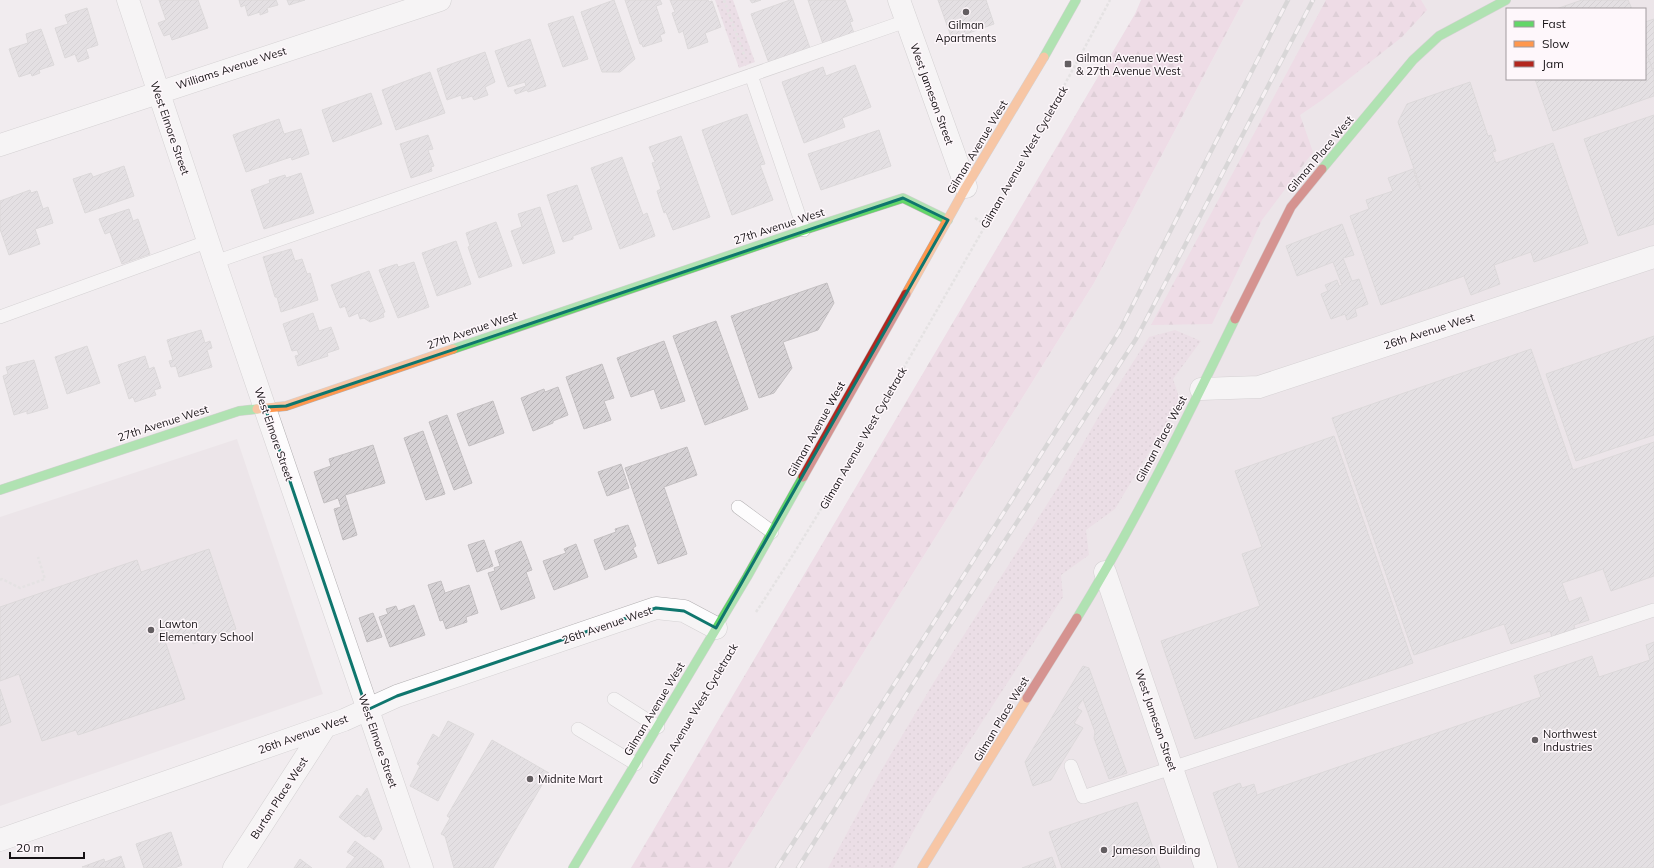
<svg xmlns="http://www.w3.org/2000/svg" width="1654" height="868" font-family="Mulish,sans-serif">
<style>
.built{fill:#e7dce2;fill-rule:evenodd}
.grass{fill:url(#grass-dots)}
.forest{fill:url(#forest-firs)}
.building{fill:url(#building-hatch);stroke:#c4c0c2}
.lines{fill:none;stroke-linecap:round;stroke-linejoin:round}
.lane-casing{stroke:#b3b0b2;stroke-width:14}
.street-casing{stroke:#b3b0b2;stroke-width:23}
.fast-casing{stroke:#b3b0b2;stroke-width:10}
.slow-casing{stroke:#b3b0b2;stroke-width:10}
.jam-casing{stroke:#b3b0b2;stroke-width:10}
.path{stroke:#d7d5d6;stroke-width:2.5;stroke-dasharray:3 2;stroke-linecap:butt}
.lane{stroke:#fdfcfd;stroke-width:13}
.street{stroke:#fdfcfd;stroke-width:22}
.fast{stroke:#63d668;stroke-width:9}
.slow{stroke:#ff974d;stroke-width:9}
.jam{stroke:#b3261e;stroke-width:9}
.rail-casing{stroke:#bbb;stroke-width:4.5}
.rail{stroke:#fef7fb;stroke-width:3;stroke-dasharray:9;stroke-linecap:butt}
.marked{fill:none;stroke:#0f766e;stroke-width:3;stroke-linejoin:round}
.poi-dot{fill:#635e61;stroke:#fef7fb;stroke-width:1.5}
.labels{text-anchor:middle;stroke-width:3;stroke-linejoin:round;paint-order:stroke}
.poi-label{font-size:11px;fill:#161215;stroke:#fef7fb;text-anchor:start}
.street-label{font-size:11px;fill:#161215;stroke:#fef7fb}
</style>
<defs>
<pattern id="grass-dots" width="8" height="8" patternUnits="userSpaceOnUse"><rect width="8" height="8" fill="#e5cddb"/><path d="M2 2h.1M6 6h.1" fill="none" stroke="#c4afbb" stroke-width="1.8" stroke-linecap="round"/></pattern>
<pattern id="forest-firs" width="22" height="20" patternUnits="userSpaceOnUse"><rect width="22" height="20" fill="#eac7db"/><path d="M5 1l3.5 6h-7zM16 11l3.5 6h-7z" fill="#c8aabb"/></pattern>
<pattern id="building-hatch" width="6" height="6" patternUnits="userSpaceOnUse"><rect width="6" height="6" fill="#d5d1d4"/><path d="M-1 1l2-2M0 6l6-6M5 7l2-2" fill="none" stroke="#b6b2b5"/></pattern>
</defs>
<rect width="100%" height="100%" fill="#f1ecef"/>
<!-- built -->
<path class="built" d="M1244,0H1654V868H729L1094,283ZM1507,9H1645V79H1507Z
M237,439L323,694L0,806V517Z"/>
<!-- grass -->
<path class="grass" d="M715,0H733L755,62L739,68Z
M1175,330L1201,341L1173,379L1180,400L1115,509L1086,530L1089,555L1061,575L1063,597L927,807L893,868H828L878,776L934,682L1058,487L1100,414L1149,337Z"/>
<!-- forest -->
<path class="forest" d="M1141,0H1244L1094,283L729,868H631L1135,14Z
M1326,0H1421L1427,10L1402,37L1322,100L1300,115L1313,152L1262,220L1212,324L1151,325Z"/>
<!-- building -->
<path class="building" d="M159,0H198L208,28L172,40L170,34L164,36L158,23L166,20Z
M239,0H276L278,5L267,8L268,12L260,15V12L248,16L245,5L241,7Z
M287,0H305L289,5Z
M614,0L635,59L620,72H602L581,12Z
M625,0H660L662,4L656,6L665,33L660,35L662,41L643,47L642,44H640Z
M670,0H708L709,2L712,1L721,27L705,33L708,42L688,49L683,31L679,33L672,13L675,12Z
M750,0H761L752,3Z
M790,0H793L811,51L770,66L751,14Z
M808,0H845L853,21L850,22L855,36L824,47Z
M938,0H986L994,24L952,39Z
M1582,0H1628L1632,9H1556Z
M87,8L98,45L86,49L89,58L78,62L75,54L65,58L55,28L68,24L65,15Z
M573,16L588,59L563,67L548,24Z
M1654,19V74L1645,48V22Z
M41,29L54,65L39,70L40,73L32,76L31,73L19,77L9,49L28,43L26,34Z
M530,39L546,86L528,92L527,90L516,94L514,90L526,86L525,82L508,87L495,51Z
M1645,48L1654,74V96L1553,131L1535,79H1645Z
M485,52L495,82L485,87L488,95L474,100L472,96L462,99L461,95L447,100L437,69Z
M855,65L871,107L842,118L845,127L804,143L782,82L823,67L826,76Z
M430,72L445,113L396,130L382,90Z
M1470,82L1488,136L1491,135L1496,151L1492,152L1496,163L1553,143L1588,243L1534,262L1531,252L1494,265L1500,284L1471,295L1464,276L1381,305L1350,216L1369,209L1366,200L1393,191L1388,178L1413,169L1420,189H1421L1398,122L1407,104Z
M371,93L382,124L333,142L322,110Z
M747,114L765,164L760,165L773,200L732,215L702,130Z
M1654,115V224L1618,236L1584,139Z
M279,119L284,134L301,129L309,154L292,160L291,157L246,172L233,135Z
M879,130L891,166L821,190L808,154Z
M428,135L433,149L428,150L434,166L431,167L432,171L411,178L400,144Z
M681,136L710,217L673,230L666,212L664,213L657,191L661,189L652,163L655,162L649,147Z
M622,157L643,215L647,213L655,236L620,249L591,168Z
M124,166L134,196L85,213L73,179L91,173L93,177Z
M301,173L314,213L264,229L251,190L270,183L269,180L285,175L286,178Z
M577,185L592,229L573,236V239L563,242L547,195Z
M30,190L31,193L37,191L43,209L48,207L53,223L35,229L40,244L9,255L0,229V201Z
M540,207L555,253L523,264L511,231L522,227L518,214Z
M129,209L133,221L138,219L150,254L122,264L110,232L105,234L99,219Z
M496,222L512,266L479,278L468,247L470,246L466,233Z
M1342,224L1354,255L1343,258L1352,281L1359,279L1368,304L1355,309L1357,316L1347,320L1345,314L1331,319L1321,294L1328,291L1325,285L1337,280L1339,286L1342,285L1333,262L1297,276L1286,246Z
M456,241L471,284L437,296L422,253Z
M291,249L295,261L302,259L307,274L310,273L318,300L281,312L277,297H275L263,257Z
M414,262L429,307L398,318L379,270L397,264L398,267Z
M369,271L385,312L383,313L384,317L370,322L364,318L360,319L358,313L349,317L345,306L340,308L331,285Z
M827,283L834,303L818,330L783,342L792,368L774,393L759,398L731,316Z
M313,313L319,331L331,327L339,349L327,353L328,356L298,366L295,356L299,355L297,350L292,351L283,324Z
M716,321L748,409L705,425L673,336Z
M201,330L205,343L210,341L212,348L207,350L212,367L179,377L176,366L171,367L169,361L173,360L167,340Z
M1654,336V435L1576,461L1546,374Z
M664,341L685,401L661,409L654,389L631,397L617,358Z
M87,346L100,383L67,394L55,357Z
M1531,349L1573,470L1654,442V576L1611,591L1603,569L1562,583L1569,602L1581,597L1589,620L1574,625L1575,629L1552,637L1550,631L1511,644L1504,624L1414,655L1332,418Z
M145,356L149,369L154,367L161,388L154,390L156,395L135,402L133,397L129,399L118,365Z
M34,360L48,408L27,414V411L14,415L3,376L8,374L6,367Z
M602,364L614,398L604,401L611,420L584,429L566,377Z
M558,387L568,415L553,421V423L533,431L521,398L544,389L545,392Z
M493,401L504,433L469,446L457,414Z
M447,415L472,483L454,490L429,422Z
M423,431L445,494L426,500L404,438Z
M1334,436L1413,663L1195,739L1161,641L1260,606L1242,554L1262,547L1235,471Z
M373,445L385,483L345,495L357,535L343,540L334,509L341,507L338,498L324,503L314,472L331,466L329,459Z
M687,447L697,475L664,487L687,554L658,564L625,468Z
M621,464L629,488L607,496L598,472Z
M628,525L636,546L633,548L637,557L605,570L594,540L616,532L615,529Z
M484,540L493,566L477,572L468,545Z
M521,541L532,570L526,572L535,598L501,610L488,573L495,571L494,568L500,566L495,551Z
M576,544L588,577L554,590L543,561L566,553L564,549Z
M209,549L236,629L193,644L189,632L165,641L185,699L78,735L76,730L42,741L19,674L0,681V607L137,560L141,572Z
M441,581L445,593L469,585L478,613L466,617L467,622L446,629L443,620L440,621L428,585Z
M414,605L425,635L390,647L379,617L388,614L386,609L396,606L398,611Z
M373,613L382,637L367,642L359,618Z
M1654,642V868H1239L1213,793L1240,783L1242,788L1254,784L1257,795L1541,697L1534,676L1592,656L1599,677L1650,660L1646,645Z
M1083,666L1089,668L1127,773L1109,779L1094,738L1095,732L1083,699L1077,708L1082,711L1074,723L1083,728L1051,780L1033,786L1025,762Z
M0,689L11,722L0,726Z
M448,721L474,734L438,801L410,786L420,766L417,764L433,734L439,738Z
M492,740L549,773L493,868H454L445,836L441,834L450,818L447,816Z
M367,788L382,829L374,840L369,836L365,837L339,817L357,795L361,797Z
M1137,802L1160,868H1062L1049,832Z
M171,832L182,865L175,868H144L136,844Z
M355,841L381,860L384,868H346L355,857L347,852Z
M121,856L125,868L82,867L104,859L105,862Z
M1052,857L1056,868H1022Z
M300,859L312,868H294Z"/>
<g class="lines">
<defs>
<path id="lane" d="M751,75L804,230
M215,262L906,21
M0,317L209,241
M738,507L772,532
M614,699L658,727
M578,729L636,764
M1071,766L1083,797L1654,610"/>
<path id="street" d="M128,0L215,262L422,868
M899,0L966,187
M0,145L440,0
M1201,389L1259,387L1654,257
M1105,572L1206,868
M0,840L344,720L397,696L656,608L684,611L716,628
M234,868L325,727"/>
<path id="fast" d="M1044,57L1076,0
M1322,169L1413,60L1439,36L1506,0
M453,349L804,230L903,198L948,220
M0,490L239,411L257,409
M1077,618C1135,523 1186,420 1235,319
M573,868L747,577L803,477"/>
<path id="slow" d="M906,294L966,187L1044,57
M257,409L286,406L453,349
M922,868L1027,698"/>
<path id="jam" d="M1235,319L1291,207L1322,169
M803,477L906,294
M1027,698L1077,618"/>
</defs>
<!-- lane casing -->
<use href="#lane" class="lane-casing"/>
<!-- street casing -->
<use href="#street" class="street-casing"/>
<!-- fast casing -->
<use href="#fast" class="fast-casing"/>
<!-- slow casing -->
<use href="#slow" class="slow-casing"/>
<!-- jam casing -->
<use href="#jam" class="jam-casing"/>
<!-- path -->
<path class="path" d="M724,0L745,57
M975,218L986,225
M0,580L2,579L20,588L45,579L38,557
M756,612C821,514 878,412 937,310C996,207 1055,105 1110,0"/>
<!-- lane -->
<use href="#lane" class="lane"/>
<!-- street -->
<use href="#street" class="street"/>
<!-- fast -->
<use href="#fast" class="fast"/>
<!-- slow -->
<use href="#slow" class="slow"/>
<!-- jam -->
<use href="#jam" class="jam"/>
<defs>
<path id="rail" d="M777,868L1119,332L1288,0
M798,868L943,636L1136,339L1313,0"/>
</defs>
<!-- rail casing -->
<use href="#rail" class="rail-casing"/>
<!-- rail -->
<use href="#rail" class="rail"/>
</g>
<!-- marked area -->
<path d="M0 0H1654V868H0ZM903,198L948,220L716,628L684,611L656,608L397,696L367,710L265,407L286,406Z" fill="#f1ecef" fill-opacity=".55" fill-rule="evenodd"/>
<path class="marked" d="M903,198L948,220L716,628L684,611L656,608L397,696L367,710L265,407L286,406Z"/>
<!-- markers -->
<g class="poi-dot">
<circle cx="966" cy="12" r="4"/>
<rect x="1064" y="60" width="8" height="8" rx="2"/>
<circle cx="151" cy="630" r="4"/>
<circle cx="1535" cy="740" r="4"/>
<circle cx="530" cy="779" r="4"/>
<circle cx="1104" cy="850" r="4"/>
</g>
<g class="labels">
<!-- poi labels -->
<g class="poi-label">
<text x="966" y="29" text-anchor="middle">Gilman<tspan x="966" dy="13">Apartments</tspan></text>
<text x="1076" y="62">Gilman Avenue West<tspan x="1076" dy="13">&amp; 27th Avenue West</tspan></text>
<text x="159" y="628">Lawton<tspan x="159" dy="13">Elementary School</tspan></text>
<text x="1543" y="738">Northwest<tspan x="1543" dy="13">Industries</tspan></text>
<text x="538" y="783">Midnite Mart</text>
<text x="1112" y="854">Jameson Building</text>
</g>
<!-- street labels -->
<g class="street-label">
<text transform="translate(231 68) rotate(-18)" y="4">Williams Avenue West</text>
<text transform="translate(932 94) rotate(70)" y="4">West Jameson Street</text>
<text transform="translate(170 128) rotate(71)" y="4">West Elmore Street</text>
<text transform="translate(977 147) rotate(-59)" y="4">Gilman Avenue West</text>
<text transform="translate(1320 154) rotate(-50)" y="4">Gilman Place West</text>
<text transform="translate(1024 157) rotate(-60)" y="4">Gilman Avenue West Cycletrack</text>
<text transform="translate(779 226) rotate(-18)" y="4">27th Avenue West</text>
<text transform="translate(472 330) rotate(-19)" y="4">27th Avenue West</text>
<text transform="translate(1429 331) rotate(-18)" y="4">26th Avenue West</text>
<text transform="translate(163 423) rotate(-18)" y="4">27th Avenue West</text>
<text transform="translate(816 429) rotate(-61)" y="4">Gilman Avenue West</text>
<text transform="translate(274 434) rotate(71)" y="4">West Elmore Street</text>
<text transform="translate(863 438) rotate(-60)" y="4">Gilman Avenue West Cycletrack</text>
<text transform="translate(1161 439) rotate(-62)" y="4">Gilman Place West</text>
<text transform="translate(607 625) rotate(-19)" y="4">26th Avenue West</text>
<text transform="translate(654 709) rotate(-59)" y="4">Gilman Avenue West</text>
<text transform="translate(693 714) rotate(-59)" y="4">Gilman Avenue West Cycletrack</text>
<text transform="translate(1001 719) rotate(-59)" y="4">Gilman Place West</text>
<text transform="translate(1156 720) rotate(71)" y="4">West Jameson Street</text>
<text transform="translate(303 734) rotate(-20)" y="4">26th Avenue West</text>
<text transform="translate(378 741) rotate(71)" y="4">West Elmore Street</text>
<text transform="translate(279 798) rotate(-57)" y="4">Burton Place West</text>
</g>
</g>
<!-- legend -->
<rect x="1506" y="8" width="140" height="72" fill="#fef7fb" stroke="#a19b9f"/>
<rect x="1514" y="21" width="20" height="6" fill="#63d668" stroke="#a19b9f"/>
<text x="1542" y="28" font-size="12" fill="#161215">Fast</text>
<rect x="1514" y="41" width="20" height="6" fill="#ff974d" stroke="#a19b9f"/>
<text x="1542" y="48" font-size="12" fill="#161215">Slow</text>
<rect x="1514" y="61" width="20" height="6" fill="#b3261e" stroke="#a19b9f"/>
<text x="1542" y="68" font-size="12" fill="#161215">Jam</text>
<!-- scale -->
<path d="M10 852v6h74v-6" fill="none" stroke="#161215" stroke-width="2"/>
<text x="16" y="852" font-size="12" fill="#161215" stroke="#fef7fb" stroke-width="3" paint-order="stroke">20 m</text>
</svg>
